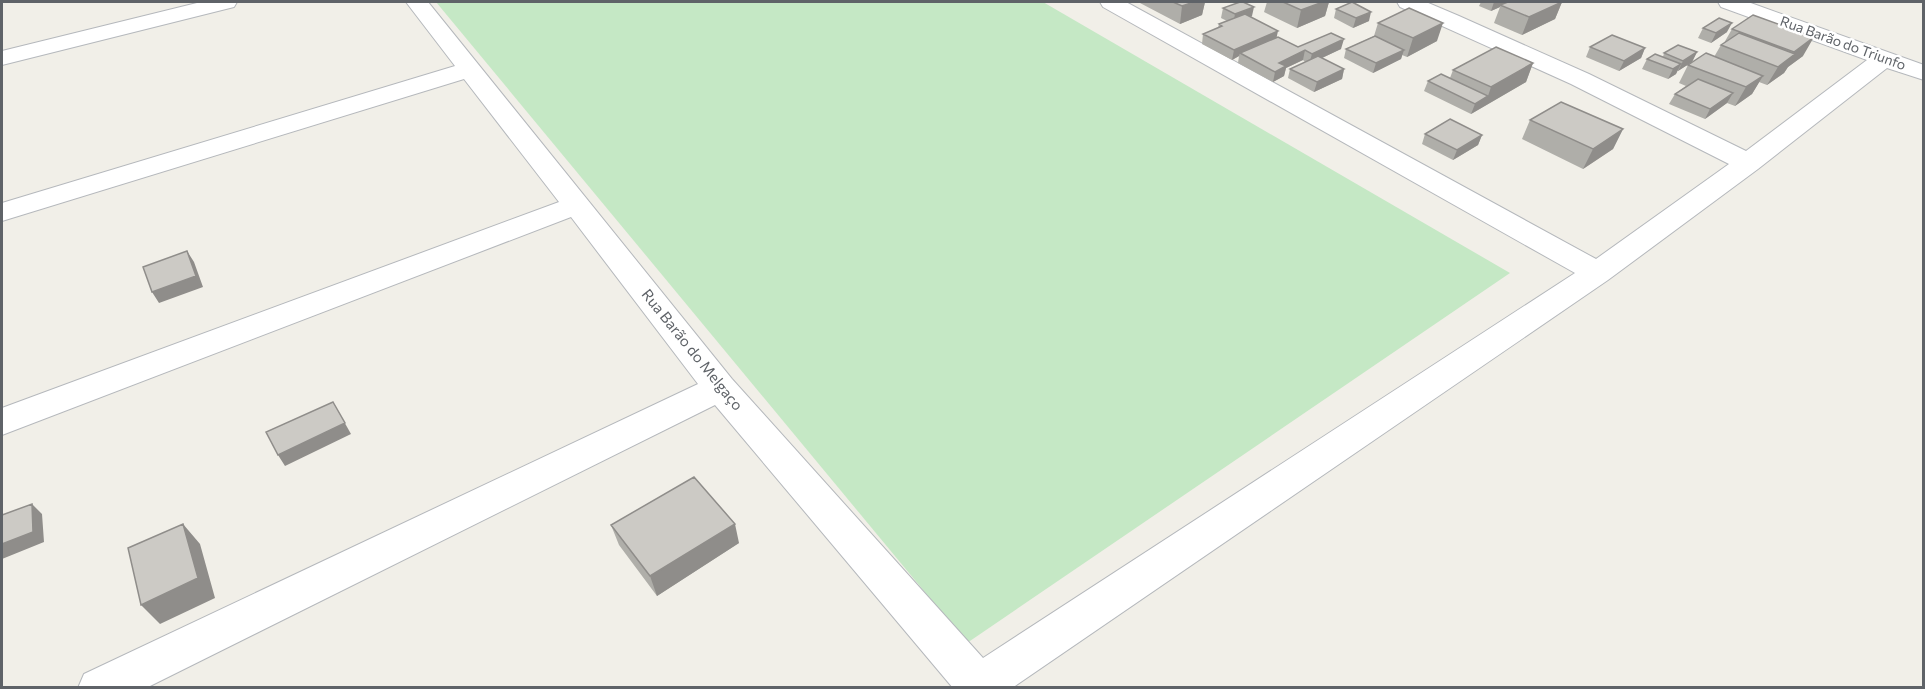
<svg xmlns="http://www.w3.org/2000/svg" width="1925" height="689" font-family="Commissioner,sans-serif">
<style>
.green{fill:#c5e8c5}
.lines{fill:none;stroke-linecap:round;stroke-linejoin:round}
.minor-casing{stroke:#b5b8bc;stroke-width:2}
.minor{fill:#fff;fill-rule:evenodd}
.wall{fill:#afaea9}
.shaded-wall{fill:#8f8d8a}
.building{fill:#cccac5;stroke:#8f8d8a;stroke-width:1.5}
.labels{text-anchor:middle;stroke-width:5;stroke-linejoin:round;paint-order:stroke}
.far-street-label{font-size:14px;fill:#5f6368;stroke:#fff}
.street-label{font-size:15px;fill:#5f6368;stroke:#fff}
</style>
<rect width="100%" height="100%" fill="#f1efe8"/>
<!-- green -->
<path class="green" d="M436,2H1043L1510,273L967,643Z"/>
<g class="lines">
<defs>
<path id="minor" d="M201,2H237L234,7L2,65V51Z
M406,2H428L732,379L983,658L1575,273L1103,7L1100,2H1126L1596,259L1729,164L1571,84L1400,7L1397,2H1426L1459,16L1589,74L1746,151L1867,60L1721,7L1718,2H1748L1924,65V80L1887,68L1758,169L1608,280L1012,688H953L715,405L146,688H78L84,674L698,384L571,217L2,435V408L559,202L464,79L2,221V203L455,66Z"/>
</defs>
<!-- minor casing -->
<use href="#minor" class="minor-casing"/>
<!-- minor -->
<use href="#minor" class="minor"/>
</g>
<!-- wall -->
<path class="wall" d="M1141,2H1205L1202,15L1180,24L1140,3Z
M1267,2H1329L1325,16L1297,28L1264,12Z
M1481,2H1562L1555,19L1522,35L1494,23L1500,7L1491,11L1479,6Z
M1223,8L1252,16L1251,17L1277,37L1298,47L1341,49L1322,58L1344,69L1342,79L1314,92L1288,78L1290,69L1305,62L1303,60L1286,68L1284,76L1273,82L1238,63L1239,56L1232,60L1202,44L1203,34L1218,28L1219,24L1227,21L1221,18Z
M1336,9L1369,21L1353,28L1334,18Z
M1378,23L1437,41L1407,57L1402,55L1401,59L1373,73L1344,58L1346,49L1374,36Z
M1703,28L1727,32L1711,43L1698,38Z
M1732,29L1803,56L1788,67L1784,73L1767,85L1759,82L1752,94L1735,106L1727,103L1705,119L1669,104L1675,94L1686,86L1679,83L1688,65L1714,57L1721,45L1724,43Z
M1590,47L1645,48L1641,58L1619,71L1586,57Z
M1697,52L1692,62L1678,71L1677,70L1676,74L1668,79L1642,69L1647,59L1663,57L1664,53Z
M1533,63L1526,82L1471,114L1424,91L1428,81L1450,78L1453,70Z
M1530,120L1623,129L1613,149L1583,169L1522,139Z
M1425,134L1482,135L1478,145L1453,160L1422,144Z
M611,525L739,543L657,596L619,545Z"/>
<!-- shaded-wall -->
<path class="shaded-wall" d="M1195,2H1205L1202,15L1180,24L1182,6Z
M1323,2H1329L1325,16L1297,28L1301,10Z
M1494,2H1512L1500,5V7L1491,11Z
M1562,2L1555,19L1522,35L1529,17Z
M1254,7L1252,16L1233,24L1235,14Z
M1371,12L1369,21L1353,28L1356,18Z
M1443,23L1437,41L1407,57L1413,38Z
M1732,23L1727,32L1711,43L1716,33Z
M1278,31L1276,40L1240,53L1239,56L1232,60L1234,50Z
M1814,37L1803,56L1788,67L1784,73L1767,85L1778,67L1790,58L1794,52Z
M1344,39L1341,49L1309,64L1312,54Z
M1645,48L1641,58L1619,71L1624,61Z
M1305,50L1303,60L1286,68L1284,76L1273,82L1275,72L1279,63Z
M1404,50L1401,59L1373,73L1376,63Z
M1697,52L1692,62L1678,71L1683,61Z
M1533,63L1526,82L1471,114L1475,104L1488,96L1491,87Z
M1681,64L1676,74L1668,79L1673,69Z
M1344,69L1342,79L1314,92L1317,82Z
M1763,76L1752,94L1735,106L1746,87Z
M1733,93L1727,103L1705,119L1710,109Z
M1623,129L1613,149L1583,169L1593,149Z
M1482,135L1478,145L1453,160L1457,150Z
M187,251L194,262L203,287L159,303L152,292Z
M333,402L351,434L285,466L278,455Z
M32,504L42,514L44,542L2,559V544Z
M183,524L200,544L215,598L160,624L141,605Z
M735,524L739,543L657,596L650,576Z"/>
<!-- building -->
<path class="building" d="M1173,2H1194L1182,6Z
M1240,2H1243L1254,7L1235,14L1223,8Z
M1283,2H1323L1301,10Z
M1352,2L1371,12L1356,18L1336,9Z
M1508,2H1562L1529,17L1500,5Z
M1409,8L1443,23L1413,38L1378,23Z
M1245,14L1278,31L1234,50L1203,34L1222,26L1219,24Z
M1753,15L1814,37L1794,52L1732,29Z
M1719,18L1732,23L1716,33L1703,28Z
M1331,33L1344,39L1312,54L1305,50L1279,63L1286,66L1275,72L1240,53L1278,37L1298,47Z
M1739,33L1795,54L1778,67L1721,45Z
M1612,35L1645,48L1624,61L1590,47Z
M1375,36L1404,50L1376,63L1346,49Z
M1678,45L1697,52L1683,61L1664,53Z
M1496,47L1533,63L1491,87L1453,70Z
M1706,53L1763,76L1746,87L1688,65Z
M1655,54L1681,64L1673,69L1647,59Z
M1318,56L1344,69L1317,82L1290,69Z
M1441,74L1488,96L1475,104L1428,81Z
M1698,79L1733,93L1710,109L1675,94Z
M1561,102L1623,129L1593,149L1530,120Z
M1450,119L1482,135L1457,150L1425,134Z
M187,251L196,276L152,292L143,267Z
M333,402L345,423L278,455L266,432Z
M694,477L735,524L650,576L611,525Z
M32,504L33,532L2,544V515Z
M183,524L198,578L141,605L128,548Z"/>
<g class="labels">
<!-- far-street labels -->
<g class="far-street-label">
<text transform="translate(1843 43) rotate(20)" y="5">Rua Barão do Triunfo</text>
</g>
<!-- street labels -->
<g class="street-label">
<text transform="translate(692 350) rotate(51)" y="5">Rua Barão do Melgaço</text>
</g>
</g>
<!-- border -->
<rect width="1925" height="689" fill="none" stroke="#5f6368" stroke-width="6"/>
</svg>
